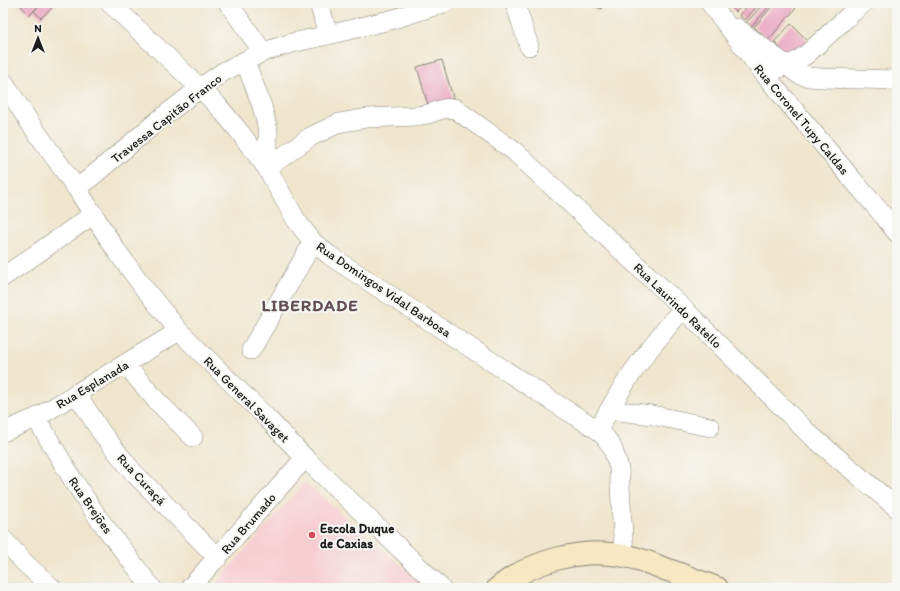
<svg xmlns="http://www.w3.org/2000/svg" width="900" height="591" font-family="Itim,sans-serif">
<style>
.built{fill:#f7cfd3}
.building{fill:#ebacc4}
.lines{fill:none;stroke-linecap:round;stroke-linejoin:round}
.street-casing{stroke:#868175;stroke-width:20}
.secondary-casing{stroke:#868175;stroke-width:24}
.street{stroke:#fff;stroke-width:19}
.secondary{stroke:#f7e8c3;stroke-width:22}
.poi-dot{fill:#d1495b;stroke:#f6f6f2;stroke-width:1.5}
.labels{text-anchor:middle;stroke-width:4;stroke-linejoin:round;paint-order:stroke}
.street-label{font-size:13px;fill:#1c1c1c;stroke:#f6f6f2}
.poi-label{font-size:13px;font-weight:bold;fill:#1c1c1c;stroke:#f6f6f2;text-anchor:start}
.district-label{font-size:17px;font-weight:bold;letter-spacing:1px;fill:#644e57;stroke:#f6f6f2}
</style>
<rect width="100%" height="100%" fill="#f6f6f2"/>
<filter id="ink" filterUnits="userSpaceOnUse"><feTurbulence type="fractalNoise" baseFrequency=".025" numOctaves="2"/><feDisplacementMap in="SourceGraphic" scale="8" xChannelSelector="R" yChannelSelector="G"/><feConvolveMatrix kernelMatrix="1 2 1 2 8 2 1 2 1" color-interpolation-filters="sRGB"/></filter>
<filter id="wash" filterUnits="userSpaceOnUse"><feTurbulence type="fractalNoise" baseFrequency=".012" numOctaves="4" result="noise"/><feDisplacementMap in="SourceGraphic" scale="16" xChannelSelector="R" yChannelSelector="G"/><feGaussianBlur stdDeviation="0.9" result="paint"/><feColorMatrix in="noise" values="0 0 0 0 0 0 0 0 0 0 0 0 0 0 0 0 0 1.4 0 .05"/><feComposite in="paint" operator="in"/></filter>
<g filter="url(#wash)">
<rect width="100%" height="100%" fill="#f0e6ce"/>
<!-- built -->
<path class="built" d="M305,482L427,588H212Z"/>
<g id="blocks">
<!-- building -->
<path class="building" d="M18,3H41L30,15Z
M42,3H57L41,18L34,11Z
M518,3H542L520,10Z
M582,3H603L602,9Z
M731,3H744L736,12L729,5Z
M750,3H760L745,20L739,15Z
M764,3H772L751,27L746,23Z
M775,3H790L796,8L768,40L754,27Z
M791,24L809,42L791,60L774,42Z
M442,60L454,101L429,109L417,67Z"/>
</g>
</g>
<g filter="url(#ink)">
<use href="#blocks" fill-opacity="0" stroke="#868175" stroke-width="1"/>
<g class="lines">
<defs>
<path id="street" d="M110,3L200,88L218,106L238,130L267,168L296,220L313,242L329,255L350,269L552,401L598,430L605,437L612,447L619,468L624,555
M228,3L263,52
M319,3L328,35
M515,3L529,46
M710,3L765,75L846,172L883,215L897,233
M737,28L798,74L809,77L822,78L897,80
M245,61L262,106L268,130V147L267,168
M777,69L797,61L807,54L854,11L864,3
M3,81L30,123L77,189L116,250L144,288L179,331L267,418L305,458L366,516L441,588
M267,168L310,137L339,123L367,118L417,116L428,114L443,109L454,108L514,151L683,308L808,433L897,508
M77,189L160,119L200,88L223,72L263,52L292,43L328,35L394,19L444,3
M3,277L94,214
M251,350L313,242
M125,364L157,401L193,437
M76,393L101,432L133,472L218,558
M610,410L652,415L710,427
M36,418L73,480L99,519L152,588
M598,430C605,418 611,406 618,395C636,364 660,336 683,308
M3,432L36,418L179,331
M3,539L25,563L52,588
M190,588L305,458"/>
<path id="secondary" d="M498,588C531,561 582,547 625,556C639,558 652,564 665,569C683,575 700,582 717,588"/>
</defs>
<!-- street casing -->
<use href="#street" class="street-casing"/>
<!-- secondary casing -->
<use href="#secondary" class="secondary-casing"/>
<!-- street -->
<use href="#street" class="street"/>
<!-- secondary -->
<use href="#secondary" class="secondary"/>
</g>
</g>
<!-- markers -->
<circle class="poi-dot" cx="312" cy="535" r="4"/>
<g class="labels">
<!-- street labels -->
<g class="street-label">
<text transform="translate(166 118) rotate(-38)" y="5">Travessa Capitão Franco</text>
<text transform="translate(802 119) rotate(50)" y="5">Rua Coronel Tupy Caldas</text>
<text transform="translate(384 289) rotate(34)" y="5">Rua Domingos Vidal Barbosa</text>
<text transform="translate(678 305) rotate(44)" y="5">Rua Laurindo Ratello</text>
<text transform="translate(92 384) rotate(-31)" y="5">Rua Esplanada</text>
<text transform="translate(247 399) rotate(45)" y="5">Rua General Savaget</text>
<text transform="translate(142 479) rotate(47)" y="5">Rua Curaçá</text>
<text transform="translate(91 505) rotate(55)" y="5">Rua Brejões</text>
<text transform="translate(248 523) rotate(-49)" y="5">Rua Brumado</text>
</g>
<!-- poi labels -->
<g class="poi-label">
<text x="320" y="533">Escola Duque<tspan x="320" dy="15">de Caxias</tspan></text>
</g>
<!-- district labels -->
<g class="district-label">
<text x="310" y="311">LIBERDADE</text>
</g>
</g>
<!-- margin -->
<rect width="900" height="591" fill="none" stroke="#f6f6f2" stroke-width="16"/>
<!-- north arrow -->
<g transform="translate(38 38)" stroke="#f6f6f2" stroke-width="3" paint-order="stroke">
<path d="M0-3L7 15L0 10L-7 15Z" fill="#1c1c1c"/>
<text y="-6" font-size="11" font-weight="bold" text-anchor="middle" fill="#1c1c1c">N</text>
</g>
</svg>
